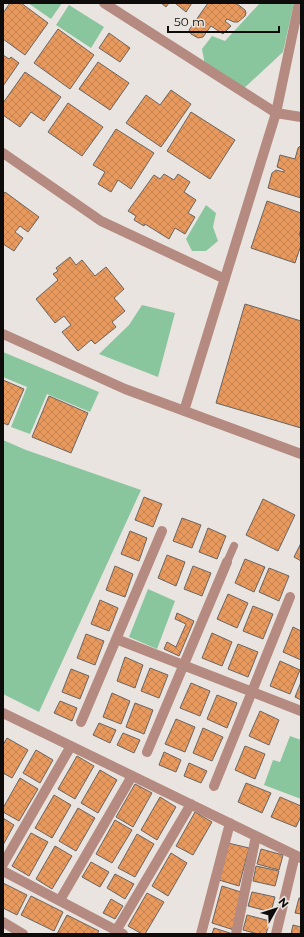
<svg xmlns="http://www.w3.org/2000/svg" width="304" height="937" font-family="Montserrat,sans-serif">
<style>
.green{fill:#89c69e}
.building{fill:url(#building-cross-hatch);stroke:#6a6461}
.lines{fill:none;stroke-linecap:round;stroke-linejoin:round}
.service{stroke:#b58a81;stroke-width:8}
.minor{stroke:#b58a81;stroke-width:10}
</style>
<defs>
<pattern id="building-cross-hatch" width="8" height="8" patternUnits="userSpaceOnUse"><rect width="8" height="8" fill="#e8995e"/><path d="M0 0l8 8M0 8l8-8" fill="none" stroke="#c68350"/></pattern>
</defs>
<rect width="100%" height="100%" fill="#e9e4df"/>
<!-- green -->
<path class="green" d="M28,3H62L51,19Z
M260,3H294L283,52L242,90L205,65L202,49L212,36L225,41Z
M69,5L104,27L91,48L56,25Z
M206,205L216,213L213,227L218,241L206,251H192L186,239Z
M142,305L175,313L158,377L99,354L129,325Z
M3,352L99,392L90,412L47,394L30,434L11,427L27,387L3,377Z
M3,440L26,450L141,490L39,712L3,694Z
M148,589L175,601L157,649L129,637Z
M290,736L301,740V799L264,785L273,760L280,762Z"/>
<!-- building -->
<path class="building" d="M10,3H21L48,23L25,55L3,39V13Z
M161,3H169L166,7Z
M175,3H192L186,12Z
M208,3H236L245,10L246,13L245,16L238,22H234L227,19L225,21L231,26L223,34L211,26L203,37L198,38L191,34L189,30Z
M58,29L94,55L70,89L34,63Z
M109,33L130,48L120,62L99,48Z
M3,55L9,59L11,57L19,63L3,86Z
M98,62L129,83L110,110L79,89Z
M25,72L61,97L44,121L31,112L20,127L3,115V103Z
M171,90L191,104L161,147L126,123L146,95L160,105Z
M68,103L103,127L82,156L48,132Z
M191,112L235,140L210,179L167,151Z
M116,129L154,153L131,189L118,180L111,192L98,184L105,172L93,165Z
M301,145V198L268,188L272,173L276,170L284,172V170L277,167L280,155L295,159L298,148Z
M164,174L174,180L178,174L190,182L184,192L196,200L188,213L195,217L185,234L175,228L169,239L145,224L144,226L134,220L136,216L128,211L154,175L160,179Z
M5,192L39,217L28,232L20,226L15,232L23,238L14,251L3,244V195Z
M267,201L301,213V229L299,235L301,236V245L295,263L251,248Z
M70,257L76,265L82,260L95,276L106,267L124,289L114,298L125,311L112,322L116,327L95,344L91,340L78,351L62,332L71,325L64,316L55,323L36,299L58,280L53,274L58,271L56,268Z
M245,304L301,321V428L216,403Z
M3,380L24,389L8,425L3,423Z
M49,396L88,413L71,453L32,437Z
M144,497L162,504L153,527L135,520Z
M263,499L295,515L278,551L246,535Z
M182,518L201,525L192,548L173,541Z
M208,528L226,536L217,559L199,552Z
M130,531L147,538L139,561L121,554Z
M301,543V561L294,557Z
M167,555L185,562L176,586L158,578Z
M245,559L265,567L254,592L235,583Z
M115,566L133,574L125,597L106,590Z
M193,566L211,573L202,596L184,589Z
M269,568L289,576L279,601L259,592Z
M228,594L248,603L237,628L217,619Z
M100,600L118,608L109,631L91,624Z
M253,606L273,614L263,639L243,631Z
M177,613L194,621L179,656L164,649L167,642L176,647L186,624L175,619Z
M293,627L301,631V660L283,652Z
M212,633L232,642L222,666L202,658Z
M86,634L104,641L95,665L77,658Z
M238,644L258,652L248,677L228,669Z
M125,657L143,665L135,688L117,681Z
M280,661L300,670L290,694L270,686Z
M150,668L168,675L159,698L141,691Z
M71,669L89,676L80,699L62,692Z
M301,682V700L295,697Z
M191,683L210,691L200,716L180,708Z
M112,693L130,701L121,724L103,717Z
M217,695L237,703L227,728L207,719Z
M60,701L77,708L72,721L54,713Z
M135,703L153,710L144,734L126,727Z
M260,711L279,720L269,745L249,736Z
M176,719L195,727L185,752L165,744Z
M99,723L116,730L110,743L93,735Z
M203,728L223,737L212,761L193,753Z
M123,733L140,740L134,753L117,745Z
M7,738L28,750L12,778L3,773V745Z
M245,746L265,754L255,779L235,770Z
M36,750L53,760L40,783L23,773Z
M164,752L181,760L176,772L159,765Z
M77,756L94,766L75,799L58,789Z
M189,763L207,771L201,783L184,776Z
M100,770L117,780L98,813L81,803Z
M20,778L38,789L19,821L3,812V808Z
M246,783L271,793L262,813L238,802Z
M135,784L152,793L133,827L116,817Z
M54,795L71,805L52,838L35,828Z
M160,797L176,807L157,840L141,830Z
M280,797L301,806V816L296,827L271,817Z
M78,808L95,818L76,851L59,841Z
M195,812L212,822L193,855L176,846Z
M3,818L14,825L3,845Z
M115,820L132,830L112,863L96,854Z
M31,833L48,842L29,876L12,866Z
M137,834L154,844L135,877L118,868Z
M228,843L249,848L239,886L219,880Z
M55,846L72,856L52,889L36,879Z
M261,849L283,855L279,870L257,864Z
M171,853L187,863L168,896L152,886Z
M91,862L109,872L100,887L82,877Z
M256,866L279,871L275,886L253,881Z
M115,874L134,884L125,899L107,888Z
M3,883L27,895L17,915L3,908Z
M222,886L244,893L234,930L212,923Z
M252,892L275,897L271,912L248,906Z
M147,893L164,902L145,934H142L128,926Z
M31,896L63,912L54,931L21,915Z
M299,898H301V914L295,913Z
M111,899L123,906L115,919L103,913Z
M67,915L99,931L97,934H57Z
M247,915L270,921L266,934H258L243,930Z
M293,925L301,927V934H291Z
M214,928L233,934H212Z"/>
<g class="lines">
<!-- service -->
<path class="service" d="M227,562L234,546"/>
<!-- minor -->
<path class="minor" d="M104,3L276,113L184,411
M299,3L276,113L301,117
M3,153L101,221L225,279
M3,334L125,389L301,454
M116,639L301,711
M3,713L301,858
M81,722L162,531
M147,752L227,562
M214,786L290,597
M3,864L71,746
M3,871L123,934
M60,900L132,776
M3,922L23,934
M116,931L191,804
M201,934L230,823
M236,934L256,836
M276,934L295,855"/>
</g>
<!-- border -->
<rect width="304" height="937" fill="none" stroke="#0e0c0b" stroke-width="8"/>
<!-- north arrow -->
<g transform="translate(276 909) rotate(51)" stroke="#e9e4df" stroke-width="3" paint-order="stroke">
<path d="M0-3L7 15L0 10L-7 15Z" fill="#0e0c0b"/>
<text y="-6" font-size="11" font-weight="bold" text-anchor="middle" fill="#0e0c0b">N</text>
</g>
<!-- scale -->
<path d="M168 26v6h111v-6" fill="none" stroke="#0e0c0b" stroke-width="2"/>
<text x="174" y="26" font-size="12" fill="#0e0c0b" stroke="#e9e4df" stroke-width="3" paint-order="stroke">50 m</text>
</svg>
